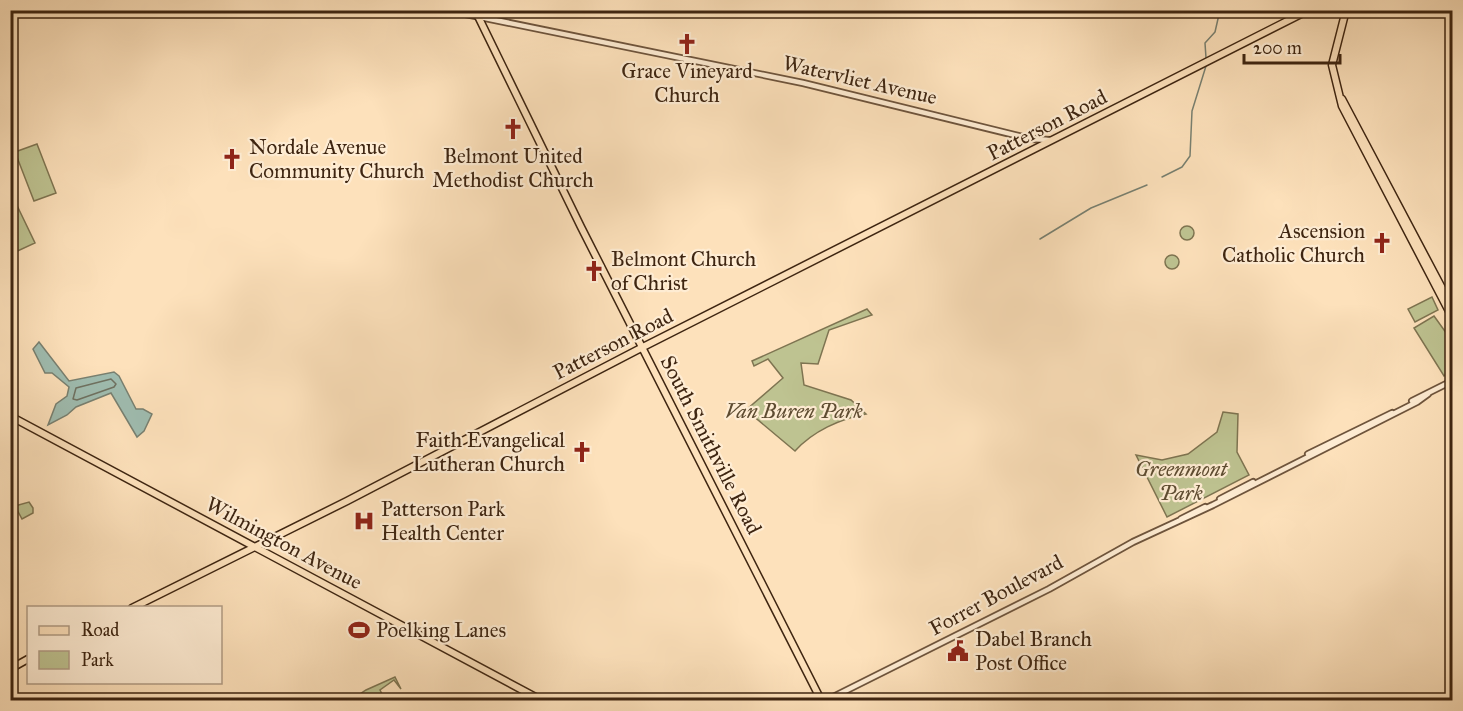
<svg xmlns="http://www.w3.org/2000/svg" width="1463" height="711" font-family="'IM FELL Great Primer',serif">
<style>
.green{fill:#bec391;stroke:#7e7451;stroke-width:1.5}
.water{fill:#9fbdb1;stroke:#788071;stroke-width:1.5}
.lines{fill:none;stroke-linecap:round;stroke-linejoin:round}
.shore{stroke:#6e7161;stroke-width:1.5}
.stream{stroke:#788071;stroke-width:1.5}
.minor-casing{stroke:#6e543c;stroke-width:8}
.major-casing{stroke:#3e2511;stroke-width:9}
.minor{stroke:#feecd3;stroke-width:4.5}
.major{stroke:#fde1bb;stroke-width:6}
.labels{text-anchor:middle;stroke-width:4.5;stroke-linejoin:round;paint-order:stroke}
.poi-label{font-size:21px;fill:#3e2511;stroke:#feecd3;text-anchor:start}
.street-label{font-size:21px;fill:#3e2511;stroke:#feecd3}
.park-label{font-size:21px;font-style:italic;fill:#5e4c31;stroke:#feecd3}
</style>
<rect width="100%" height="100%" fill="#fde1bb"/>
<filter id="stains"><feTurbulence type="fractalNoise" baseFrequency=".00333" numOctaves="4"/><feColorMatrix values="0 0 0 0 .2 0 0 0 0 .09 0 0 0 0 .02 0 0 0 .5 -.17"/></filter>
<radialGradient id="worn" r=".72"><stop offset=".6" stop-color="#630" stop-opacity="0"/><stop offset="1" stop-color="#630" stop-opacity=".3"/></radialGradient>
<!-- green -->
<path class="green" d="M37,144L56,193L34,201L15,152Z
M11,193L35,243L11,254Z
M1180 233a7 7 0 1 1 14 0a7 7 0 1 1-14 0Z
M1165 262a7 7 0 1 1 14 0a7 7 0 1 1-14 0Z
M1432,297L1438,310L1415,322L1408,309Z
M867,309L872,315L829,330L818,364L801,363L804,385L851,400L866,414C840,419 813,431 795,451L746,410L783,378L768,359L754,366L752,361Z
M1434,316L1452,341V371L1444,376L1414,328Z
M1223,412L1238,414L1237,452L1249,475L1167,517L1136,455L1162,460L1188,454L1217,432Z
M29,502L33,508V513L22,519L15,506Z
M395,677L401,689L394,680L380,690L385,700H351L366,690Z"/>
<!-- water -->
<path class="water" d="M39,342L69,381L114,372L119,376L136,409H143L152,414L144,431L137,437L111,393L76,407L67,415L48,425L56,404L67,396L69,387L52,373H45L33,349Z"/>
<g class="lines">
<!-- shore -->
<path class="shore" d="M111,379L116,384L114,387L77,400L73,399L76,388Z"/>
<!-- stream -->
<path class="stream" d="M1206,58L1205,43L1215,32L1220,10
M1162,177L1182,167L1190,156L1192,111L1206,66
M1040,239L1091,208L1147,185"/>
<defs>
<path id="minor" d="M446,10L803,83L1031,139L1050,140
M1412,401L1452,381
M1308,454L1392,413
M1220,499L1253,482
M1181,519L1205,507
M827,700L1049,589L1133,542L1213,505L1417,402L1428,394"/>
<path id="major" d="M475,10L581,227L821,700
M1346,10L1332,65L1342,106L1452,317
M1342,99L1452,307
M10,416L541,700
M132,608L347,501L643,347L1309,10
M10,669L28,659"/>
</defs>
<!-- minor casing -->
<use href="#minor" class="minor-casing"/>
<!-- major casing -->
<use href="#major" class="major-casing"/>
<!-- minor -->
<use href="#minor" class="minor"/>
<!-- major -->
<use href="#major" class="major"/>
</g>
<!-- icons -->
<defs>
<symbol id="church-bare" viewBox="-9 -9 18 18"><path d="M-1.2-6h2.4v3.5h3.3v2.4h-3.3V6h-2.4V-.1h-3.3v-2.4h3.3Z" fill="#8f2418" stroke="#feecd3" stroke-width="2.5" paint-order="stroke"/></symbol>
<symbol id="hospital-bare" viewBox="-9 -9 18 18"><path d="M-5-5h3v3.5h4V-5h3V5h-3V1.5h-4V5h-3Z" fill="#8f2418" stroke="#feecd3" stroke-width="2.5" paint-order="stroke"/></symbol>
<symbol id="stadium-bare" viewBox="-9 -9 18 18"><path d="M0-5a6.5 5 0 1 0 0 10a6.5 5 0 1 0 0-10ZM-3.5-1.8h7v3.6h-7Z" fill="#8f2418" stroke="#feecd3" stroke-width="2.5" paint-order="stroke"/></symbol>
<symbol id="civic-bare" viewBox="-9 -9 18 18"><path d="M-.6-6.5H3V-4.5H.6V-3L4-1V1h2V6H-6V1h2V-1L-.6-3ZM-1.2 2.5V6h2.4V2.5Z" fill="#8f2418" stroke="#feecd3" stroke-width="2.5" paint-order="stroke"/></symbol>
</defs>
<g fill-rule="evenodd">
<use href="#church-bare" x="672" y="29" width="30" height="30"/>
<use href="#church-bare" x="498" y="114" width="30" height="30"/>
<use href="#church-bare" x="217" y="144" width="30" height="30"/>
<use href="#church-bare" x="1367" y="228" width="30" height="30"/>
<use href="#church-bare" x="579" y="256" width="30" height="30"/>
<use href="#church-bare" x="567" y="437" width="30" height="30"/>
<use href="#hospital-bare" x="349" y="506" width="30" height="30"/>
<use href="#stadium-bare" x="344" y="615" width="30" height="30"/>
<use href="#civic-bare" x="943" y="636" width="30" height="30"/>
</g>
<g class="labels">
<!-- poi labels -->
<g class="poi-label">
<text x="687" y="78" text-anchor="middle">Grace Vineyard<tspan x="687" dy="24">Church</tspan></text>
<text x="249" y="154">Nordale Avenue<tspan x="249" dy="24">Community Church</tspan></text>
<text x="513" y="163" text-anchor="middle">Belmont United<tspan x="513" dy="24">Methodist Church</tspan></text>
<text x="1365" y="238" text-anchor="end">Ascension<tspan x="1365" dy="24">Catholic Church</tspan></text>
<text x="611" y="266">Belmont Church<tspan x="611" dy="24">of Christ</tspan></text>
<text x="565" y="447" text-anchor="end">Faith Evangelical<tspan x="565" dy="24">Lutheran Church</tspan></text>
<text x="381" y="516">Patterson Park<tspan x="381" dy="24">Health Center</tspan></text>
<text x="376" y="637">Poelking Lanes</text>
<text x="975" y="646">Dabel Branch<tspan x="975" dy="24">Post Office</tspan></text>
</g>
<!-- street labels -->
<g class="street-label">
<text transform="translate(860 80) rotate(13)" y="7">Watervliet Avenue</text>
<text transform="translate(1047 125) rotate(-27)" y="7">Patterson Road</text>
<text transform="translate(613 344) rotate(-27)" y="7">Patterson Road</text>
<text transform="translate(711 445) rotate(63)" y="7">South Smithville Road</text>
<text transform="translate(284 543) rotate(28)" y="7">Wilmington Avenue</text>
<text transform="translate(996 595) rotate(-28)" y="7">Forrer Boulevard</text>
</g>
<!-- park labels -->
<g class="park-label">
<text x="794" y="418">Van Buren Park</text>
<text x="1181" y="476">Greenmont<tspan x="1181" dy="24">Park</tspan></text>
</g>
</g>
<!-- margin -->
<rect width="1463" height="711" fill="none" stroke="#fde1bb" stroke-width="36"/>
<rect x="12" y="12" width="1439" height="687" fill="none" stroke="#3e2511" stroke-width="3"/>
<rect x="18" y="18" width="1427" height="675" fill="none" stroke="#3e2511" stroke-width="1.5"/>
<!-- legend -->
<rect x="27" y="606" width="195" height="78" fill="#feecd3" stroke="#b19c85" stroke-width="1.5"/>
<rect x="39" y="626" width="30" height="9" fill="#fde1bb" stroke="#b19c85" stroke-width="1.5"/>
<text x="81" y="636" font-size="18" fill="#3e2511">Road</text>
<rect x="39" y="651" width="30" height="18" fill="#bec391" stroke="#b19c85" stroke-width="1.5"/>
<text x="81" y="666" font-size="18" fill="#3e2511">Park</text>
<!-- scale -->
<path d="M1244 54v9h96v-9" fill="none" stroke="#3e2511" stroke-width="3"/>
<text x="1253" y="54" font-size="18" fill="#3e2511" stroke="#feecd3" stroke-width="4.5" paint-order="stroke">200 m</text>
<rect width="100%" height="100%" filter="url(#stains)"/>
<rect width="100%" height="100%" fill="url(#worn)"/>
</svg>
